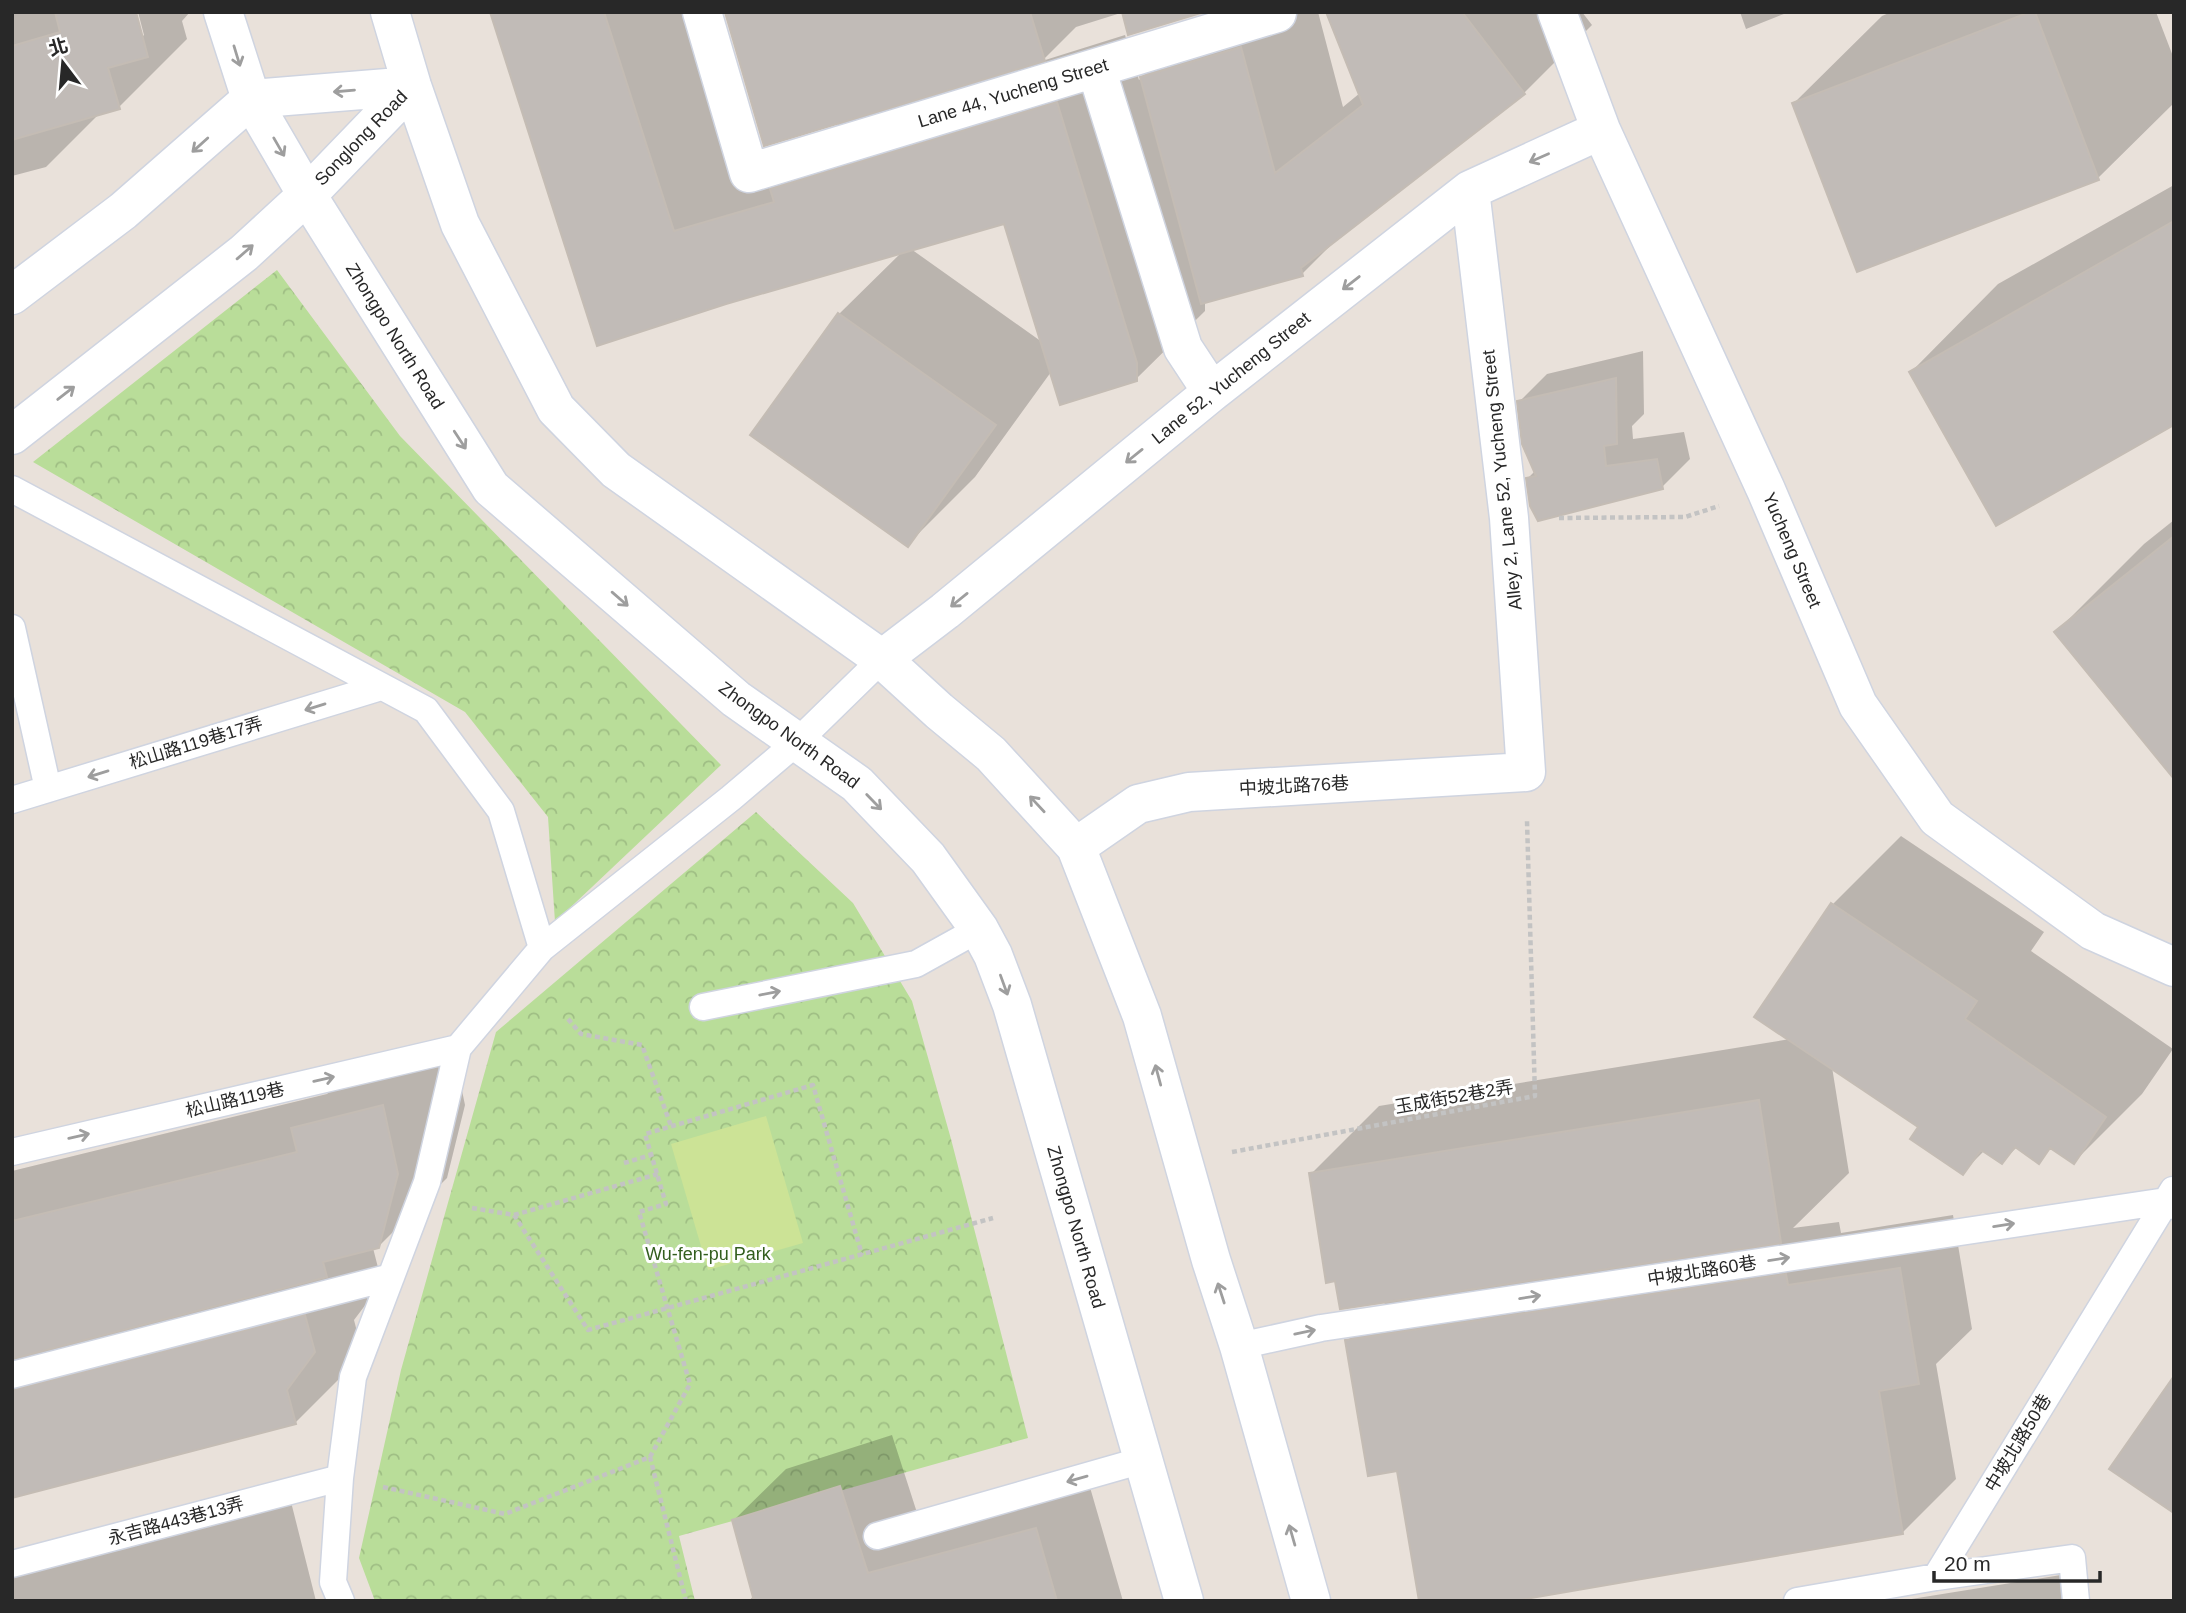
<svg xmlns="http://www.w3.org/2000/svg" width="2186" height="1613" font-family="Arial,'Noto Sans TC',sans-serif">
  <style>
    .park { fill: url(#park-crowns) }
    .pitch { fill: #cce396 }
    .shadow { fill: #0003; fill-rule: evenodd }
    .building { fill: #c1bbb7; stroke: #c4bcb4; stroke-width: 2 }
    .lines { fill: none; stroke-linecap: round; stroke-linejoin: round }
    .service-casing { stroke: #cfd4e0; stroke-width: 29 }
    .minor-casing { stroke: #cfd4e0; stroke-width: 41 }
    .tertiary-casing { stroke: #cfd4e0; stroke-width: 41 }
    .path { stroke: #c3c3c3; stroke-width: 4.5; stroke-dasharray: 5 3.5; stroke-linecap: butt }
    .service { stroke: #fff; stroke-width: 26 }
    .minor { stroke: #fff; stroke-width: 38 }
    .tertiary { stroke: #fff; stroke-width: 38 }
    .oneway { stroke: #9e9e9e }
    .labels { text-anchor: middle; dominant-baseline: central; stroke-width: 6; stroke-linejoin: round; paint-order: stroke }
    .street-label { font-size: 18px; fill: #282828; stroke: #fff }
    .park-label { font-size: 18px; fill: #335e1e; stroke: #fff }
  </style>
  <defs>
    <pattern id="park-crowns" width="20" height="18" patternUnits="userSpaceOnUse" patternTransform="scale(1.75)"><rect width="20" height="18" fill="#b9dd99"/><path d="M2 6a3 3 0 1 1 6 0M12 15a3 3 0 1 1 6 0" fill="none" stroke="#9fbe84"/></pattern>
  </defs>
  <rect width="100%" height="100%" fill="#e9e1da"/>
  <path class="park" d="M277 270 400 436 721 765 555 922 548 817 465 712 33 462Z
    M756 812 853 903 912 1001 951 1139 1028 1438 679 1536 695 1601H375L359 1558 401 1370 496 1032Z"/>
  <path class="pitch" d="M766 1116 803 1243 708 1270 671 1144Z"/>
  <path class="shadow" d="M12 12H134L141 38 144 35 138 12H190L182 21 187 39 119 107 100 113 46 167 12 176Z
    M492 12H693L742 164 821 141 842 120 727 12H1124L1076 27 1042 61 1125 35 1139 80 1207 12H1318L1343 107 1360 93 1328 12H1582L1592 25 1524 93 1342 234 1302 274 1205 301V311L1136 379 1051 372 975 477 907 545 839 314 902 252 726 302ZM1005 222 1042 342 911 249Z
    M1740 12H1789L1746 29Z
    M1891 12H2156L2174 59V103L2098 178 1794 103 1882 16Z
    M2174 185V423L1911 372 1998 284Z
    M1643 351 1644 414 1632 426 1633 439 1684 432 1690 459 1662 487 1528 478 1535 471 1519 402 1547 374Z
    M2174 520V769L2056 632 2144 544Z
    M1901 836 2044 932 2031 951 2173 1049 2142 1094 2074 1162 2052 1147 2039 1161 2017 1147 2002 1162 1985 1150 1962 1173 1920 1127 1832 1067 1849 1173 1793 1228 1839 1222 1841 1233 1953 1215 1972 1329 1936 1364 1956 1479 1902 1533 1399 1469 1347 1341 1388 1300 1311 1174 1379 1106 1790 1039 1756 1017 1833 904Z
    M451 1038 465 1105 447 1178 378 1247 373 1248 382 1283 354 1320 363 1355 295 1423 12 1496V1171L327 1094 361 1060Z
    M892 1435 920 1522 1087 1477 1123 1601H749L754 1595 734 1520 786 1469Z
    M290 1498 316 1601H12V1568Z
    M2061 1575 2065 1601H1899Z"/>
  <path class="building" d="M55 12H136L148 57 108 68 120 109 12 140V46L60 32Z
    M490 12H604L674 231 774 202 770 189 1057 102 1137 363V381L1060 405 1004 224 726 304 597 346Z
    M725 12H1030L1045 61 764 146Z
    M1122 12H1204L1128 35Z
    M1326 12H1462L1525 94 1301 268 1303 276 1201 304 1140 77 1241 47 1275 173 1363 105Z
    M2030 12H2035L2099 180 1857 272 1792 103Z
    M2174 221V425L1996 526 1909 372Z
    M838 313 996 425 908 547 750 435Z
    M1616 378 1617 444 1604 446 1606 466 1657 459 1663 489 1538 521 1530 506 1526 478 1536 476 1522 444 1517 401Z
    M2174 536V779L2054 632Z
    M1831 903 1977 1001 1965 1019 2106 1117 2074 1164 2050 1148 2039 1164 2015 1147 2002 1164 1981 1150 1963 1175 1910 1139 1918 1127 1754 1017Z
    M1759 1100 1781 1243 1340 1309 1335 1281 1326 1283 1309 1173Z
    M383 1105 398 1174 379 1248 323 1262 327 1277 12 1359V1221L297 1152 291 1128Z
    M1900 1268 1919 1384 1879 1391 1903 1534 1514 1601H1419L1397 1471 1368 1476 1345 1340 1786 1274 1788 1285Z
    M305 1315 315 1352 287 1390 296 1424 12 1498V1390Z
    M2174 1376V1513L2109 1469Z
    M840 1486 868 1573 1036 1528 1057 1601H754L732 1520Z"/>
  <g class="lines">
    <defs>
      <path id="service" d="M12 489 426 710 501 811 542 948 458 1048 427 1182 353 1377 340 1478 333 1582 341 1601
        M12 628 48 789
        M12 800 381 687
        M542 948 731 798 797 742 882 659
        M703 1007 916 964 979 929
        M12 1152 458 1048
        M1239 1346 1321 1328 2166 1201 2174 1206
        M12 1375 391 1277
        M877 1536 1143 1460
        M12 1564 340 1478
        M1936 1577 2072 1558 2076 1601
        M1797 1601 1936 1577 2173 1190"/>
      <path id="minor" d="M702 12 749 173 1277 13
        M1557 12 1601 130 1766 490 1858 705 1937 818 2093 931 2174 967
        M1096 68 1183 348 1212 392
        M882 659 945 611 1212 392 1470 190 1601 130
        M1076 847 1138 804 1189 792 1526 772 1509 518 1470 190"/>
      <path id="tertiary" d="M223 12 251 99 307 195 491 488 736 699 857 784 928 858 979 929 993 955 1012 1005 1184 1601
        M390 12 412 86 460 224 556 409 616 470 882 659 939 711 991 754 1076 847 1142 1016 1211 1260 1239 1346 1311 1601
        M12 295 123 211 251 99 412 86
        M12 435 244 253 307 195 412 86"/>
    </defs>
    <use href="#service" class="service-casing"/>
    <use href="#minor" class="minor-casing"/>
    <use href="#tertiary" class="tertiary-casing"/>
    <path class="path" d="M1559 518 1685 517 1719 506
      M568 1019 581 1034 642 1045 671 1126
      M1232 1152 1535 1096 1527 821
      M624 1163 651 1155
      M472 1208 514 1215 588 1330 993 1218
      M514 1215 658 1174
      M650 1457 690 1384 639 1212 666 1204 645 1134 813 1085 862 1255
      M383 1487 505 1514 650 1457 686 1601"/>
    <use href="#service" class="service"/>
    <use href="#minor" class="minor"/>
    <use href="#tertiary" class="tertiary"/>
  </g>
  <defs><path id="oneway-shaft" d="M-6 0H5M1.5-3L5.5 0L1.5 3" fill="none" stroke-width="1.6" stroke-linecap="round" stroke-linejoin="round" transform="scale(1.75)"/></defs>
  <g class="oneway">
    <use href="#oneway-shaft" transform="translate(237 56) rotate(73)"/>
    <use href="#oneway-shaft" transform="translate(344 91) rotate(175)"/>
    <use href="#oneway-shaft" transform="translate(200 145) rotate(138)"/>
    <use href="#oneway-shaft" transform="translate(279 147) rotate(60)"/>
    <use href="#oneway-shaft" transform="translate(1539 158) rotate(156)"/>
    <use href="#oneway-shaft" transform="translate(245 252) rotate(-41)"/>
    <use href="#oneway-shaft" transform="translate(1351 283) rotate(142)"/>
    <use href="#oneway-shaft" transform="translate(66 393) rotate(-38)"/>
    <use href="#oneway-shaft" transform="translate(460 440) rotate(57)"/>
    <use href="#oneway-shaft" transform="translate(1134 456) rotate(141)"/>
    <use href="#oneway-shaft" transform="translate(620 599) rotate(41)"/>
    <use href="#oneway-shaft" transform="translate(959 600) rotate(141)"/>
    <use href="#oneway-shaft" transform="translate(315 707) rotate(163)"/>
    <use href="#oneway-shaft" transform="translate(98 774) rotate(163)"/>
    <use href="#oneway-shaft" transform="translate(874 802) rotate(46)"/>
    <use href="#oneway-shaft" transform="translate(1037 804) rotate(-133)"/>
    <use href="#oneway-shaft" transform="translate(1004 985) rotate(70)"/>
    <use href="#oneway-shaft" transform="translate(770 993) rotate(-11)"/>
    <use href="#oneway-shaft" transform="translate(1158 1075) rotate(-105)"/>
    <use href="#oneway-shaft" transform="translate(324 1079) rotate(-13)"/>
    <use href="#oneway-shaft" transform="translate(79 1136) rotate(-13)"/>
    <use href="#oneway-shaft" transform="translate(2004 1225) rotate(-9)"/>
    <use href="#oneway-shaft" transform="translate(1779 1259) rotate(-9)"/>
    <use href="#oneway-shaft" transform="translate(1221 1293) rotate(-108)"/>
    <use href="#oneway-shaft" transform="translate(1530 1297) rotate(-9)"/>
    <use href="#oneway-shaft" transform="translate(1305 1332) rotate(-12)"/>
    <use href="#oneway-shaft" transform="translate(1077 1479) rotate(164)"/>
    <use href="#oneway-shaft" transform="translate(1292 1535) rotate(-106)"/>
  </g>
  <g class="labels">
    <g class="street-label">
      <text transform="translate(1013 93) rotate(-17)">Lane 44, Yucheng Street</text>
      <text transform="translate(361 138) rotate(-46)">Songlong Road</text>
      <text transform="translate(395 336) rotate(58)">Zhongpo North Road</text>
      <text transform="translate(1231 378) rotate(-39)">Lane 52, Yucheng Street</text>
      <text transform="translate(1502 480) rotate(-96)">Alley 2, Lane 52, Yucheng Street</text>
      <text transform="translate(1792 550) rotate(67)">Yucheng Street</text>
      <text transform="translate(789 735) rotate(36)">Zhongpo North Road</text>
      <text transform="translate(196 743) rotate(-17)">松山路119巷17弄</text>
      <text transform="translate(1294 786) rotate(-3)">中坡北路76巷</text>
      <text transform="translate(1454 1097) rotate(-10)">玉成街52巷2弄</text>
      <text transform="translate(235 1100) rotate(-13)">松山路119巷</text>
      <text transform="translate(1076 1227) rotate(74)">Zhongpo North Road</text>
      <text transform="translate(1702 1271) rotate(-9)">中坡北路60巷</text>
      <text transform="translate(2018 1443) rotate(-59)">中坡北路50巷</text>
      <text transform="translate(176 1521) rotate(-15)">永吉路443巷13弄</text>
    </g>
    <g class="park-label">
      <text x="708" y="1254">Wu-fen-pu Park</text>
    </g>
  </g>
  <rect width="2186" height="1613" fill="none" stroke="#282828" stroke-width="28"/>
  <g transform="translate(63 63) rotate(344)" stroke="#ffffff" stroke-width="5" paint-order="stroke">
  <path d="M0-5L12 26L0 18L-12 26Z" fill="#282828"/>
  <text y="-10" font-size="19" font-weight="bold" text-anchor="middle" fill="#282828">北</text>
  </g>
  <path d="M1934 1571v10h166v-10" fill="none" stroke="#282828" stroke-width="3.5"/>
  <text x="1944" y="1571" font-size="21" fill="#282828" stroke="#ffffff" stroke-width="5" paint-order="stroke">20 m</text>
</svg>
